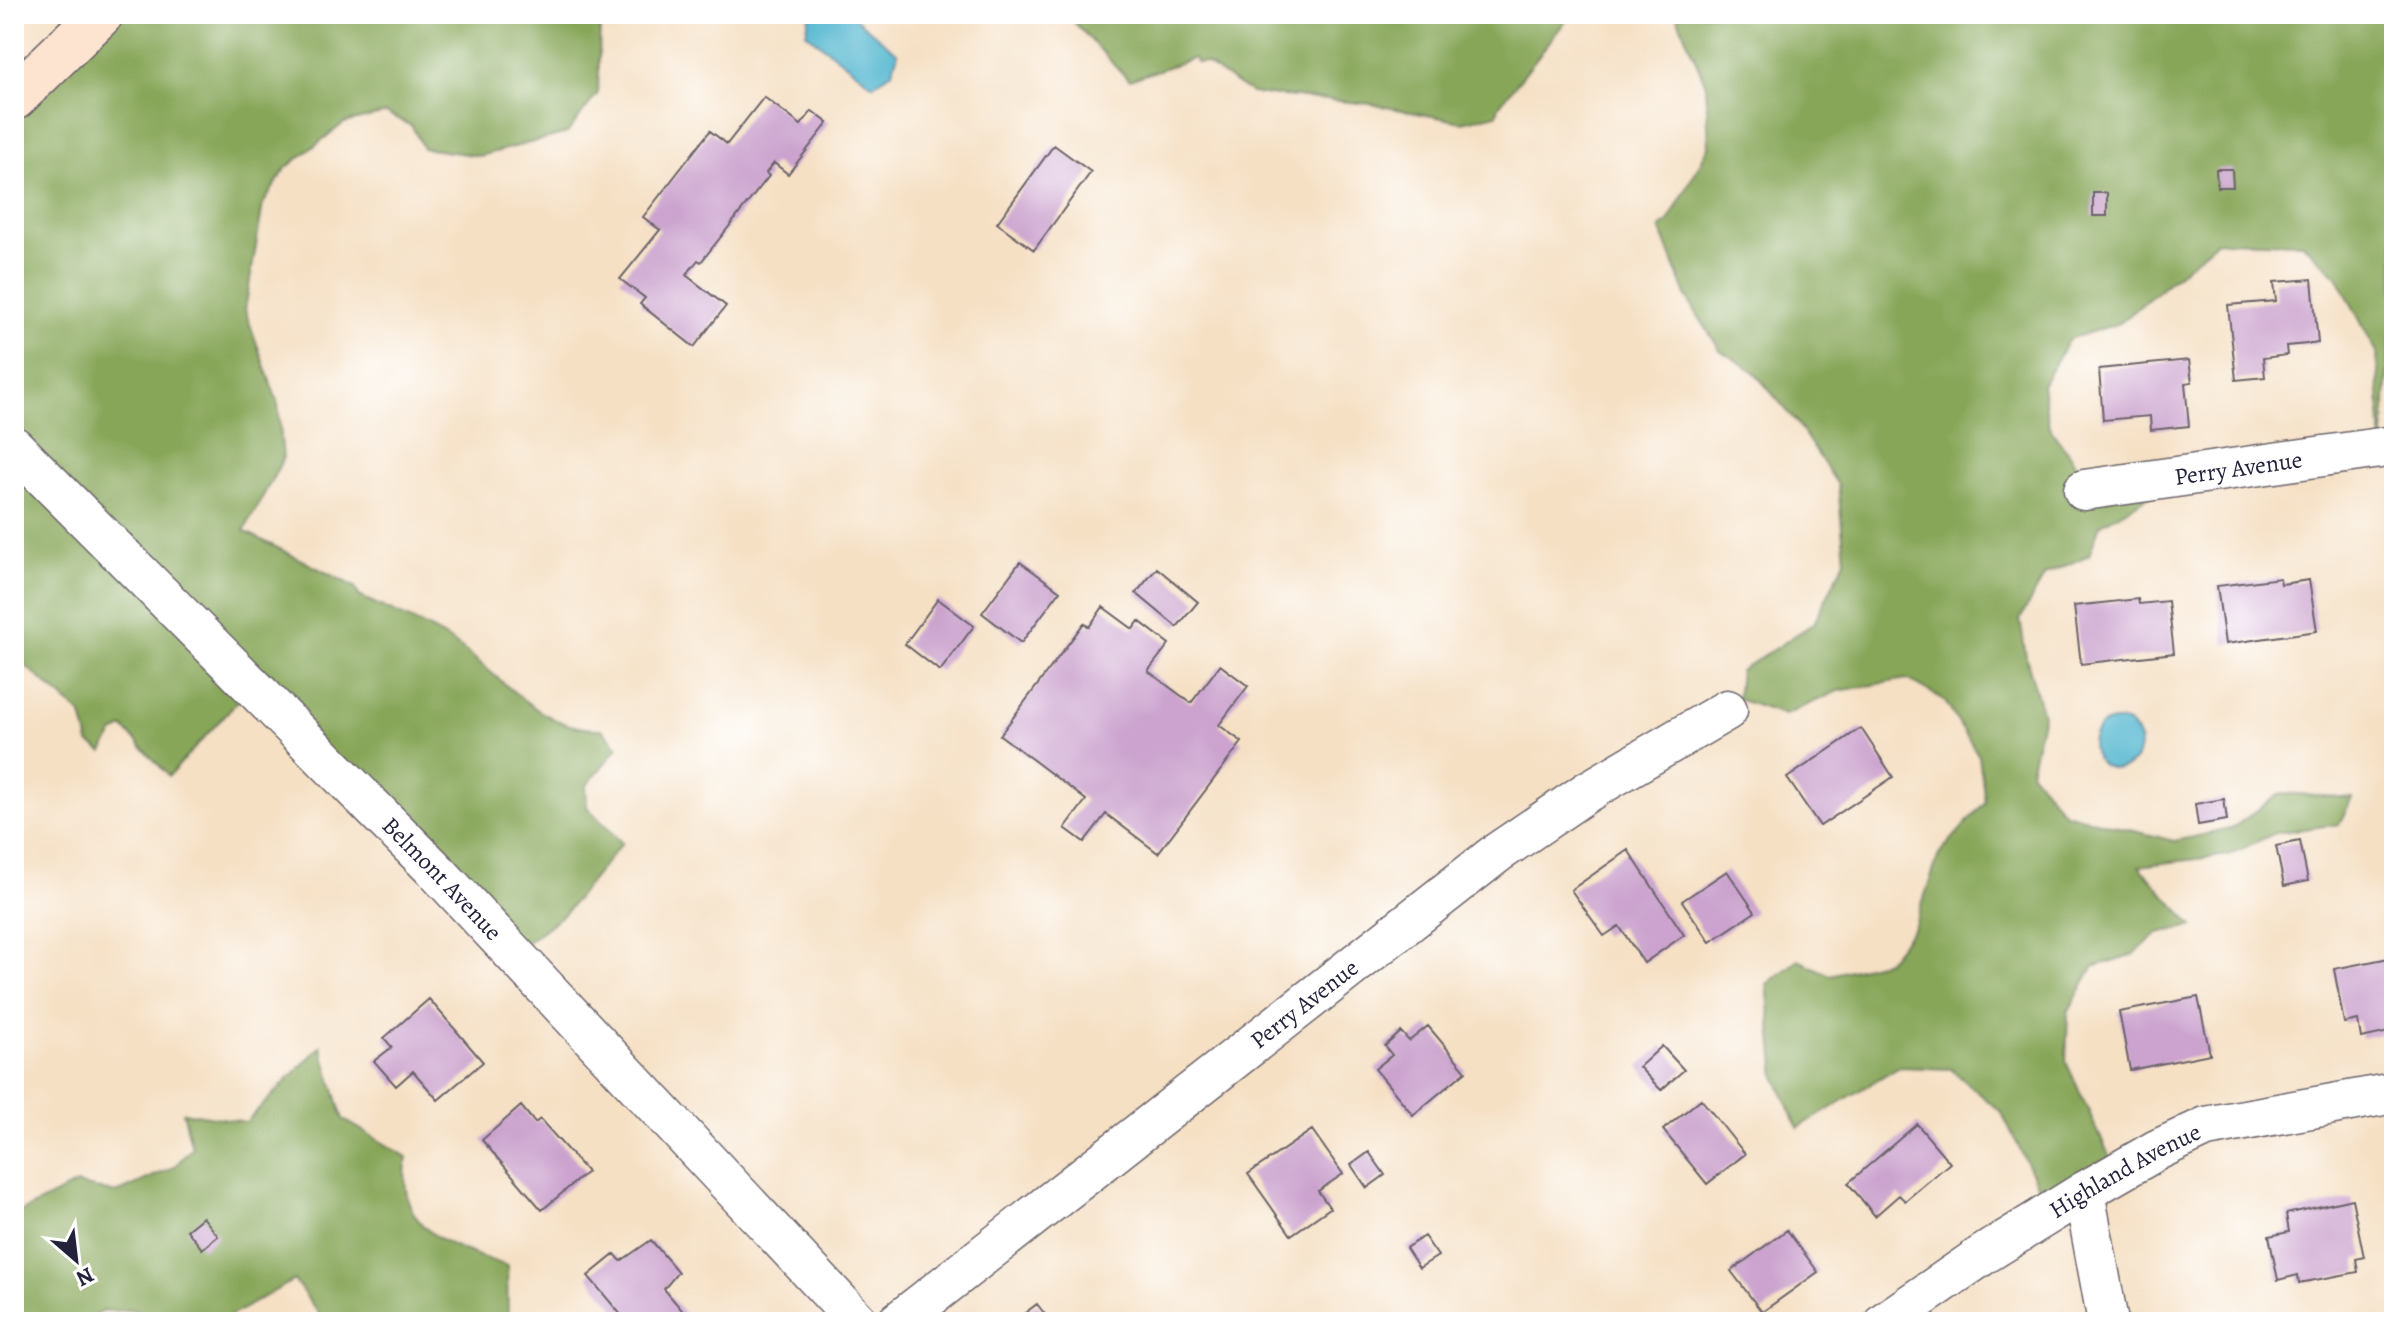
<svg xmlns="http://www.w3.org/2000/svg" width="2408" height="1336" font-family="Alegreya,serif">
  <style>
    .forest { fill: #87a659; stroke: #54644a; stroke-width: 2 }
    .water { fill: #51b6cf; stroke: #3a6c85; stroke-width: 2 }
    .building { fill: #cba3ce }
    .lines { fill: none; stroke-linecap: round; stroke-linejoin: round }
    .street-casing { stroke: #6c646b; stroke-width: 43 }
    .secondary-casing { stroke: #6c646b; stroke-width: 47 }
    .street { stroke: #fff; stroke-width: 40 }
    .secondary { stroke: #fde4d1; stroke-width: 44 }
    .labels { text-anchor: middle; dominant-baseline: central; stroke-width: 7; stroke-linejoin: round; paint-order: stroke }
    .street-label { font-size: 24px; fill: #22223b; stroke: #fff }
  </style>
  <rect width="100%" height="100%" fill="#fff"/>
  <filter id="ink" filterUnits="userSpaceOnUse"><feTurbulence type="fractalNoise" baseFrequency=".0125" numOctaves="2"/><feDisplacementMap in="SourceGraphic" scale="16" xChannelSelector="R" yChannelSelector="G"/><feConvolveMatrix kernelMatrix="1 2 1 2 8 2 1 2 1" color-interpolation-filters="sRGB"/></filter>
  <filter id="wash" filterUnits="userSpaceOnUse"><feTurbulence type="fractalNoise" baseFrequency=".006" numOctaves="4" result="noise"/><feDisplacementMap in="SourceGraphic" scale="32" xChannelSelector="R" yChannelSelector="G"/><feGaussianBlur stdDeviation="1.8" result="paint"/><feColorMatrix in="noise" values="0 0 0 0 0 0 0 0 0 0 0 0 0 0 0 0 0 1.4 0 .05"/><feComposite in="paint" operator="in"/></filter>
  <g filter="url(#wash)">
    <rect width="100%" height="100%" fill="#f5e0c4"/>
    <path class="forest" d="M107 14H597L600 20 598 93 567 133 480 156 423 148 412 126 386 113 344 123 286 168 263 204 245 310 278 404 283 459 244 531 355 587 359 596C388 610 420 622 448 639 499 670 536 732 602 729L618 747 586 786 587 807 622 843 565 913 512 954 246 692 169 776 124 728 113 733 103 752 89 743 82 715 26 666 14 669V106Z
      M1066 14H1571L1499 106 1497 114 1462 122 1371 104 1251 93 1205 63H1197L1194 58 1129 80Z
      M1676 14H2394V294L2382 449 2377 353 2337 276 2302 243 2217 241 2120 323 2069 339 2042 385 2049 426 2084 476 2128 458 2177 476 2175 481 2100 525 2089 555 2045 575 2020 619 2026 657 2043 715 2030 771 2064 813 2174 841 2231 829 2281 793 2352 798 2339 824 2275 833 2229 855 2139 866 2193 926 2158 933 2134 954 2093 967 2068 1012 2066 1062 2119 1177 2051 1213 2002 1113 1951 1069 1898 1067 1798 1128 1776 1077 1767 984 1798 960 1830 975 1887 961 1914 928 1939 854 1985 802 1979 756 1944 700 1907 679 1838 691 1785 715 1737 699 1740 671 1814 623 1845 560 1838 485 1795 420 1753 371 1720 350 1687 298 1660 228 1668 222 1709 147 1706 85Z
      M321 1046 343 1119 407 1157C394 1233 449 1245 507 1266L508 1322H325L294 1280 220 1322H157L138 1310 103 1311 83 1322H14V1215L76 1184 117 1193 174 1167 192 1148 183 1112 246 1122Z"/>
    <path class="water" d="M810 14H850L898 53 892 72 873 85 806 33Z
      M2092 745a24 24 0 1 1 48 0a24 24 0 1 1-48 0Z"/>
    <g id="blocks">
      <path class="building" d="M764 97 801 125 812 111 828 123 788 174 774 163 766 173 769 176 701 262 698 260 686 275 726 306 694 347 640 304 645 298 620 279 660 230 643 217 710 131 727 144Z
        M1054 145 1091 172 1034 250 997 223Z
        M2216 169H2232L2233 187H2217Z
        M2093 193H2107V216H2093Z
        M2312 279 2318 343 2286 346 2287 355 2263 358 2265 377 2236 380 2228 305 2276 301 2274 282Z
        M2189 360 2192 382 2185 383 2189 426 2151 430 2150 416 2103 420 2099 369Z
        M1020 562 1060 591 1021 643 982 613Z
        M1157 568 1198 602 1177 627 1136 593Z
        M2280 578 2281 584 2309 580 2317 631 2225 644 2217 586Z
        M938 599 974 626 940 671 905 644Z
        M2138 599 2139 604 2168 601 2174 653 2081 664 2074 606Z
        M1103 607 1133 629 1139 621 1169 644 1148 671 1191 703 1220 665 1248 686 1219 725 1242 742 1158 853 1106 814 1084 842 1065 828 1086 800 1000 735 1084 623 1089 627Z
        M1861 728 1893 777 1820 826 1787 778Z
        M2224 799 2227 820 2198 825 2195 804Z
        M2300 841 2308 881 2284 886 2276 846Z
        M1628 850 1684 935 1644 963 1619 926 1604 936 1571 890Z
        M1727 871 1755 912 1710 942 1682 901Z
        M2394 957V1031L2361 1038 2358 1020 2344 1023 2334 969Z
        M2198 997 2210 1054 2130 1070 2119 1012Z
        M429 999 483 1062 438 1100 413 1071 396 1086 374 1061 392 1047 384 1038Z
        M1428 1026 1466 1071 1413 1115 1375 1069 1392 1055 1385 1046 1401 1032 1409 1041Z
        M1662 1046 1684 1070 1661 1090 1639 1067Z
        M1701 1099 1745 1154 1707 1184 1663 1130Z
        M521 1106 535 1123 540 1119 587 1172 542 1210 482 1140Z
        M1917 1124 1950 1163 1905 1201 1899 1195 1875 1216 1848 1183Z
        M1312 1130 1343 1174 1318 1191 1330 1208 1291 1235 1248 1174Z
        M1369 1152 1385 1175 1367 1188 1351 1165Z
        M2352 1199 2364 1257 2356 1259 2358 1272 2299 1283 2298 1275 2278 1280 2269 1236 2289 1232 2286 1214Z
        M203 1217 218 1236 202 1249 187 1230Z
        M1787 1230 1818 1272 1762 1312 1731 1271Z
        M1424 1236 1438 1256 1419 1268 1406 1248Z
        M651 1240 678 1272 664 1289 692 1322H627L588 1276 615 1254 621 1261Z
        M1037 1304 1051 1322H1013Z"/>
    </g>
  </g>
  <g filter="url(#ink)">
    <use href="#blocks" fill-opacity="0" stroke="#6c646b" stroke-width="2"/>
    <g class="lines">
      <defs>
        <g id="street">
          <path id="s1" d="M14 447 439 874 858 1322"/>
          <path id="s2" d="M2084 490 2394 446"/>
          <path d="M2084 1192 2108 1322"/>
          <path id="s3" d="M898 1322 1497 853 1587 792 1727 710"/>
          <path id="s4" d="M1885 1322 1984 1254 2084 1192 2157 1150 2206 1127 2394 1093"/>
        </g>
        <path id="secondary" d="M14 98 101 14"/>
      </defs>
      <use href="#street" class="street-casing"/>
      <use href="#secondary" class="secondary-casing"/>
      <use href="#street" class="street"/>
      <use href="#secondary" class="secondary"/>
    </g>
  </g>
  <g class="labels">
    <g class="street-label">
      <text stroke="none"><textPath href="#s2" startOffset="156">Perry Avenue</textPath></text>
      <text stroke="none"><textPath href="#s1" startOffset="608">Belmont Avenue</textPath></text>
      <text stroke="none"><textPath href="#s3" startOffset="516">Perry Avenue</textPath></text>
      <text stroke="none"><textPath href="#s4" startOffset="284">Highland Avenue</textPath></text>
    </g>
  </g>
  <rect width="2408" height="1336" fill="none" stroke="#fff" stroke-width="48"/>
  <g transform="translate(76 1260) rotate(152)" stroke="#ffffff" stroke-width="6" paint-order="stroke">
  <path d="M0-6L14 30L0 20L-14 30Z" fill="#22223b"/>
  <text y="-12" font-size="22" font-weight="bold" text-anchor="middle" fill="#22223b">N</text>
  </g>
</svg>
